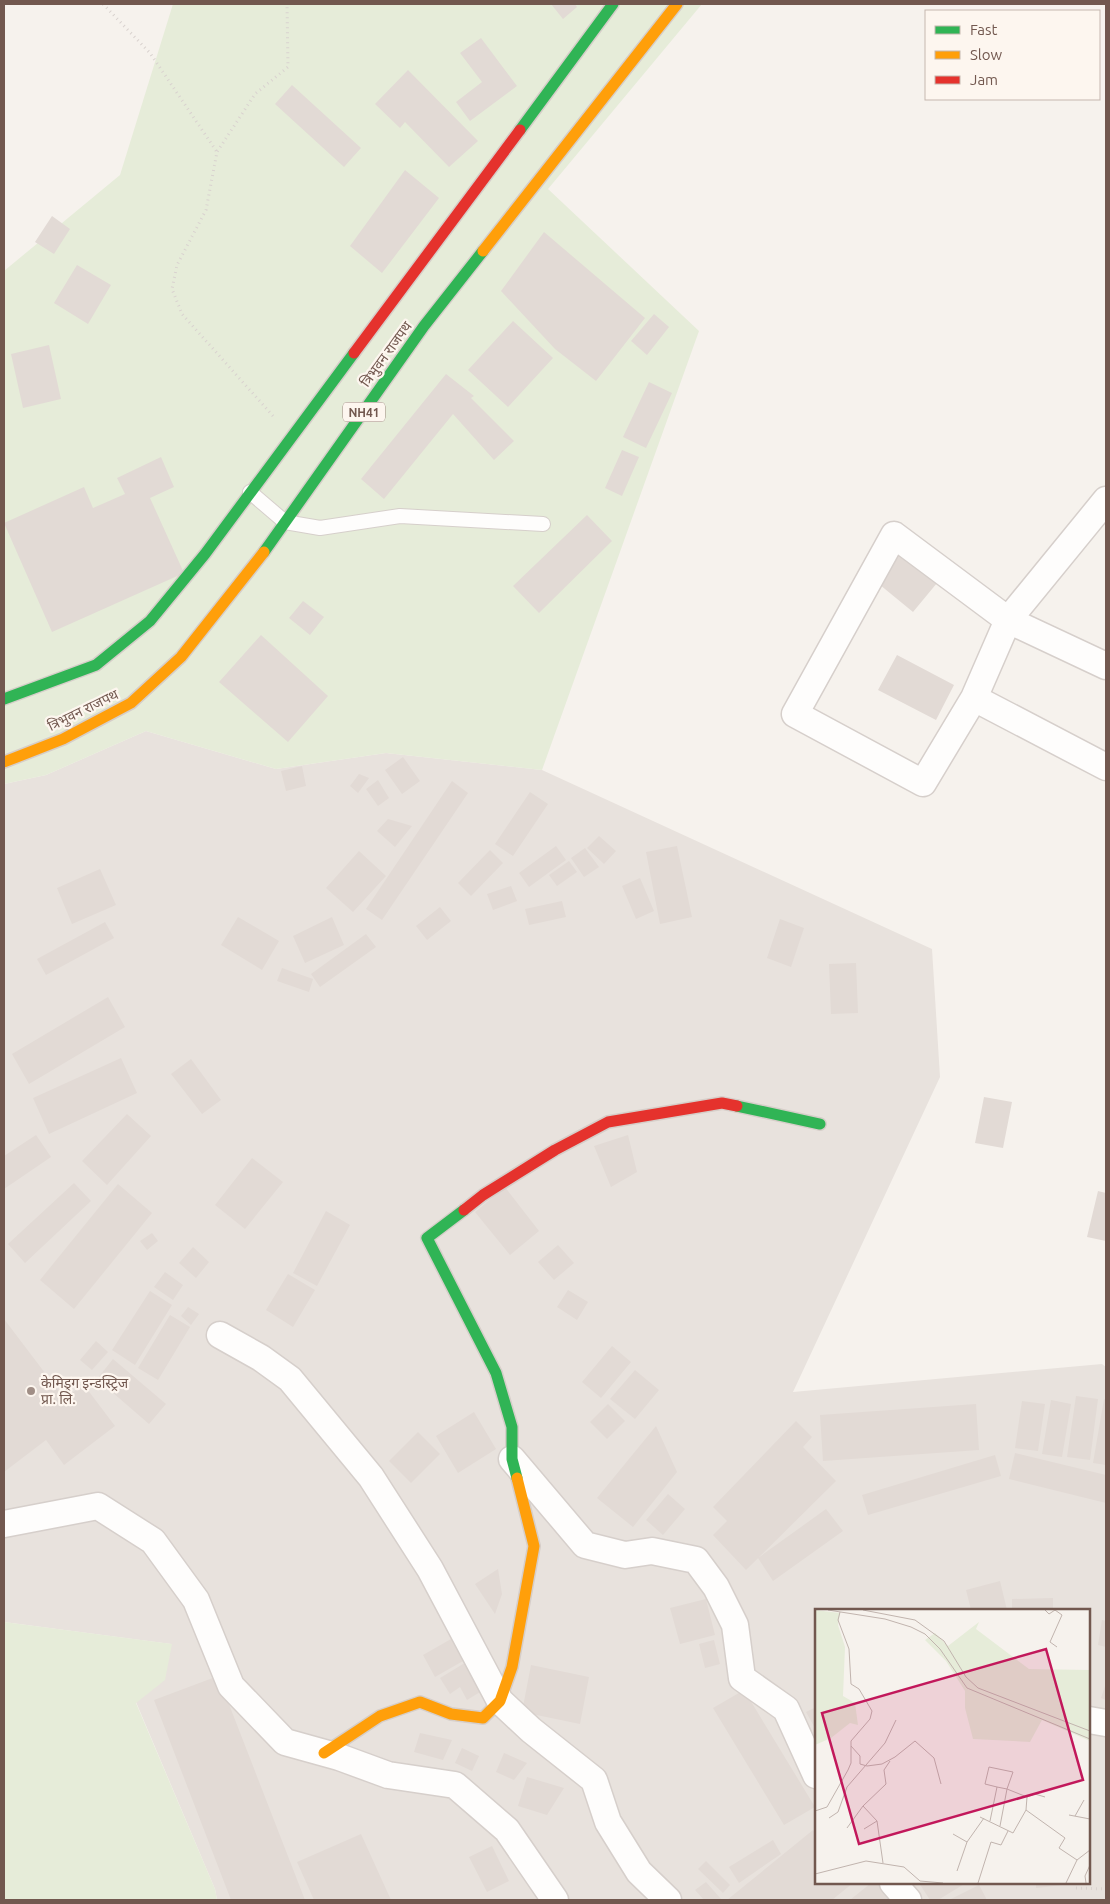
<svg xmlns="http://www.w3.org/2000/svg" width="1110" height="1904" font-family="Ubuntu,'Noto Sans Devanagari',sans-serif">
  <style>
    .industrial { fill: #e8e2dd; fill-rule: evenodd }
    .green { fill: #e6ecd9 }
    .building { fill: #e2dad5 }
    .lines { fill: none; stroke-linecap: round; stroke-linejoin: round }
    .lane-casing { stroke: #d6cfcb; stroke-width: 16 }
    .street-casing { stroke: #d6cfcb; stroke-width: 29 }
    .fast-casing { stroke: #d6cec9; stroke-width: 14 }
    .slow-casing { stroke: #d6cec9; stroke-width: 14 }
    .jam-casing { stroke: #d6cec9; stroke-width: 14 }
    .path { stroke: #d9d2cf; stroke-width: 3; stroke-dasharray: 1 4; stroke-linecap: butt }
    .lane { stroke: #fefdfc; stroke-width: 14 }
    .street { stroke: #fefdfc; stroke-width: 26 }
    .fast { stroke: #30b455; stroke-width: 11 }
    .slow { stroke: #ff9f0a; stroke-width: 11 }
    .jam { stroke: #e5322d; stroke-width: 11 }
    .poi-dot { fill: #a08e86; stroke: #fdf6ef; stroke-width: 2 }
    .labels { text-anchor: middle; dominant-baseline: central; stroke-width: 4.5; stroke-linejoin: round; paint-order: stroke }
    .shield { fill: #fdf6ef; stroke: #9c877f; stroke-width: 1 }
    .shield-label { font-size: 12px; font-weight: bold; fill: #72584f }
    .street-label { font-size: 14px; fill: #72584f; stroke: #fdf6ef }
    .poi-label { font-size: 14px; fill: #72584f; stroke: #fdf6ef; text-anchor: start }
    .inset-road { fill: none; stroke: #c1b4ae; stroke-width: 1 }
    .view { fill: #c2185b; fill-opacity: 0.15; stroke: #c2185b; stroke-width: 2.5 }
    .inset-edge { fill: none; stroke: #72584f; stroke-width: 2.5 }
  </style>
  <rect width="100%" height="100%" fill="#f6f2ed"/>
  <path class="industrial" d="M146 731 276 769 386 753 542 770 932 949 940 1077 793 1392 1102 1364 1106 1367V1900H217L215 1889 136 1702 171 1644 4 1622V784L46 775ZM816 1610H1089V1883H816Z"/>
  <path class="green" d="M173 4H702L548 189 699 331 542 770 386 753 276 769 146 731 46 775 4 784V271L120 175Z
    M4 1622 172 1644 165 1680 136 1703 215 1889 217 1900H4Z"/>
  <path class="building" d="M551 4H575L577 7 563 19Z
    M481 38 517 86 470 121 456 102 482 82 460 53Z
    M408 70 478 141 449 167 405 122 400 128 375 104Z
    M292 85 361 148 344 167 275 104Z
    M405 170 439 198 382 273 350 246Z
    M52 216 70 229 54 254 35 242Z
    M544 232 645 318 596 381 555 349 501 291Z
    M77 265 111 285 88 324 54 303Z
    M654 314 669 327 647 355 631 341Z
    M513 321 553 358 508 407 468 370Z
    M49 345 61 399 23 408 11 354Z
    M446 374 474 396 471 398 514 441 494 460 453 414 384 499 361 479Z
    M649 382 672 393 646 448 623 437Z
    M622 450 639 457 622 496 605 488Z
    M161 457 174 487 150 498 184 573 52 632 4 523 84 487 93 508 125 494 117 478Z
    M587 515 612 541 539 613 513 586Z
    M898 551 937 583 913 612 874 580Z
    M303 601 324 617 310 635 289 618Z
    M261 635 328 696 288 742 219 682Z
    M897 655 954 685 936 720 878 690Z
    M403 757 420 781 402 794 385 770Z
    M302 766 306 786 286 791 281 771Z
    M359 774 369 778 358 793 350 786Z
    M378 780 389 798 378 806 366 789Z
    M452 781 468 793 382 920 366 909Z
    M530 792 548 804 513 856 495 844Z
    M388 819 412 826 395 847 377 831Z
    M599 836 616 851 604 864 587 848Z
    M556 846 566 860 529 887 519 873Z
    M677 846 692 917 660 924 646 852Z
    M585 848 599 867 584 877 571 858Z
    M490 850 503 863 471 896 458 883Z
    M359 851 386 876 353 912 326 888Z
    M569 861 577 872 557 886 549 875Z
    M100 869 116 905 72 924 57 888Z
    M640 878 654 911 636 919 622 886Z
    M511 886 517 901 493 910 487 894Z
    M562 901 566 917 529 925 525 909Z
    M440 907 451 921 427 940 416 926Z
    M238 917 279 941 262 970 221 945Z
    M332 917 344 945 305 963 293 936Z
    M780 919 804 928 791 967 767 958Z
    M105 922 114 938 46 975 37 959Z
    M366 934 376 947 320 987 311 974Z
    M856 963 858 1013 831 1014 829 964Z
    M282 968 313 979 309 992 277 981Z
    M108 997 125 1027 29 1084 12 1054Z
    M121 1058 137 1093 49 1134 33 1098Z
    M191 1059 221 1100 202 1114 171 1074Z
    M984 1097 1012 1102 1003 1148 975 1143Z
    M127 1114 151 1136 107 1185 82 1161Z
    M36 1135 51 1157 4 1189V1156Z
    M628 1135 637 1172 611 1187 594 1146Z
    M252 1158 283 1182 245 1229 215 1205Z
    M74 1183 91 1201 25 1263 8 1244Z
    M118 1184 152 1213 74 1309 40 1280Z
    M505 1187 539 1231 510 1255 475 1212Z
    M1098 1191 1106 1193V1241L1087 1237Z
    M326 1211 350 1225 317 1286 293 1273Z
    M152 1233 158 1241 147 1250 140 1241Z
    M558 1245 574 1263 554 1280 538 1262Z
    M193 1247 209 1262 196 1278 179 1263Z
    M165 1272 183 1285 173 1300 154 1287Z
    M288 1274 315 1290 293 1327 266 1310Z
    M568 1290 588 1302 577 1320 557 1307Z
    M150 1291 172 1305 135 1365 112 1350Z
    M188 1307 199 1314 191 1325 181 1316Z
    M170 1315 190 1327 158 1380 138 1368Z
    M4 1319 64 1398 84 1385 115 1426 64 1465 46 1440 4 1472Z
    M96 1341 108 1352 92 1370 80 1360Z
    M612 1346 631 1362 601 1398 582 1382Z
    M113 1359 166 1404 149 1424 97 1379Z
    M635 1370 659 1390 635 1419 610 1399Z
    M1076 1396 1098 1399 1090 1460 1067 1457Z
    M1104 1399 1106 1400V1465L1093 1463Z
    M1051 1400 1071 1404 1062 1457 1042 1454Z
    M1022 1401 1045 1404 1038 1451 1015 1448Z
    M608 1404 625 1421 607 1439 590 1422Z
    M976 1404 979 1450 823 1461 820 1415Z
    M474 1412 496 1449 458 1473 436 1436Z
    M796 1421 812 1437 803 1447 836 1481 746 1570 713 1535 727 1521 713 1507Z
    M656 1426 677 1472 633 1527 597 1498Z
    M418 1432 440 1454 411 1483 389 1461Z
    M1015 1453 1106 1475V1503L1009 1479Z
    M995 1455 1001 1476 868 1515 862 1495Z
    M668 1494 685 1509 663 1535 646 1520Z
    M826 1509 843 1531 773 1581 758 1558Z
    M498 1569 502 1594 495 1614 475 1584Z
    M1000 1581 1007 1610H971L966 1590Z
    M1053 1598V1610H1012V1599Z
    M706 1599 715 1635 680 1644 670 1608Z
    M1102 1620 1106 1621V1647L1098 1645Z
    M451 1639 463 1661 435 1677 423 1655Z
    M714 1640 720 1664 705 1668 699 1644Z
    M468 1661 485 1689 467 1700 460 1687 450 1694 440 1678Z
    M531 1665 589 1677 580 1724 522 1712Z
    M218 1676 305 1900H231L154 1700Z
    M1106 1683V1700L1101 1698Z
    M744 1690 815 1807 784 1825 713 1708Z
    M816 1707V1730L806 1712Z
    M420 1733 452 1740 443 1760 414 1752Z
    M462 1748 479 1756 472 1771 455 1763Z
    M504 1753 527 1763 514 1780 496 1772Z
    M527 1777 564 1788 547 1815 518 1806Z
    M813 1830 816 1834V1883H853L832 1900H727Z
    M361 1834 391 1900H314L297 1862Z
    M773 1840 781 1854 739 1883 729 1867Z
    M492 1846 509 1881 487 1892 469 1857Z
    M706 1861 730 1885 723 1893 698 1869Z
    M706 1882 721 1899 719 1900H704L695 1890Z
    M871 1883H883L898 1900H850Z
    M919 1883H966L938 1900H930Z
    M1036 1883H1071V1884L1036 1888Z
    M979 1885 987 1900H949Z"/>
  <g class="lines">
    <defs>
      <path id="lane" d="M250 492 285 522 320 528 400 516 543 524"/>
      <path id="street" d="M1106 500 1008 620 1106 666
        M894 535 1008 620 974 698 923 783 795 714Z
        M974 698 1106 767
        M220 1335 261 1358 290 1379 371 1477 430 1569 500 1701 531 1730 594 1780 608 1822 639 1872 668 1900
        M512 1459 585 1545 625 1555 652 1551 696 1560 716 1587 735 1625 742 1678 786 1709 816 1775
        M4 1524 98 1506 153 1541 196 1600 231 1686 285 1742 339 1757 388 1775 455 1785 507 1830 555 1900
        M1089 1720 1106 1723
        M893 1883 908 1900"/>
      <path id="fast" d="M520 130 613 4
        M264 552 424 326 483 251
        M4 699 96 665 150 621 205 554 354 353
        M737 1106 820 1124
        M464 1210 427 1238 496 1373 512 1427V1459L517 1478"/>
      <path id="slow" d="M483 251 677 4
        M4 762 63 739 131 703 181 657 264 552
        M324 1753 380 1716 420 1702 451 1714 483 1718 500 1701 512 1667 534 1546 517 1478"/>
      <path id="jam" d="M354 353 520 130
        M464 1210 483 1195 555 1150 608 1122 722 1103 737 1106"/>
    </defs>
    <use href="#lane" class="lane-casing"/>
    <use href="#street" class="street-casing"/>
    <use href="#fast" class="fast-casing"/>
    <use href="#slow" class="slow-casing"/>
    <use href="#jam" class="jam-casing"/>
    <path class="path" d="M103 4 150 53 217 152
      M273 416 182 314 172 289 177 265 206 210 217 152 255 94 288 67 287 4
      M1076 1888 1106 1889"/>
    <use href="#lane" class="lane"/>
    <use href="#street" class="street"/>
    <use href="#fast" class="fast"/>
    <use href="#slow" class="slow"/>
    <use href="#jam" class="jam"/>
  </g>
  <circle class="poi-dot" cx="31" cy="1391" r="5"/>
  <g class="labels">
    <rect class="shield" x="343" y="402.5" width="42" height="19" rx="4"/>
    <g class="shield-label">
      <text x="364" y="412">NH41</text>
    </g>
    <g class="street-label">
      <text transform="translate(386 354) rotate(-54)">त्रिभुवन राजपथ</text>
      <text transform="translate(83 710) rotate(-26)">त्रिभुवन राजपथ</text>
    </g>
    <g class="poi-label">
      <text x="41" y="1383">केमिड्रग इन्डस्ट्रिज<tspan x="41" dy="16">प्रा. लि.</tspan></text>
    </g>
  </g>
  <g transform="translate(815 1609)">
    <rect width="275" height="275" fill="#f6f2ed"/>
    <path d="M0 1 25 4 23 16 30 38 28 87 40 94 43 116 35 114 16 129 0 136ZM164 13 161 20 214 60 275 61V132L227 111 215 133 158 130 150 99V82L131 52 110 31 120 24 133 37Z" fill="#e6ecd9"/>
    <path class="inset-road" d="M13 1 70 10 96 18 110 25 125 40 152 79 275 130M48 1 100 11 129 32 151 68 163 79 275 122M230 1 234 5 240 1 247 6 235 33 242 38M36 137 45 147V155L52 157 67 155 80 148 100 132 119 149 126 175M212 188 220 185 230 188M0 202 12 198 33 161 36 154V132L55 110 57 102 44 80 36 75 34 40 23 11 25 3M254 206 275 210M260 207 269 191M165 208 198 224 211 201 250 229 244 239 262 251M14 209 23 203 32 178 70 134 81 111M175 212 182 178 170 175 174 158 198 163 192 180 182 178M185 217 192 180 212 188 211 201M32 219 48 197M49 220 62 212M138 225 152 233M68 254 62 212 48 197 71 175 69 161 75 152M142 262 152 233 169 209M0 265 51 252 89 258 105 272 128 274M163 274 176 233 186 236 193 222M251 274 262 251 275 241M271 274 270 267 275 256"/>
    <path class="view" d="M231 40 268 171 44 235 7 104Z"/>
    <rect width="275" height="275" class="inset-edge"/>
  </g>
  <rect width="1110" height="1904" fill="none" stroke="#72584f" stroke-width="10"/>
  <rect x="925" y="10" width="175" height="90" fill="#fdf6ef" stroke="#c5b7af"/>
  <rect x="935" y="26" width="25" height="8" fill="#30b455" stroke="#c5b7af"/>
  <text x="970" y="35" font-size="15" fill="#72584f">Fast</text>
  <rect x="935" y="51" width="25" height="8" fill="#ff9f0a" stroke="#c5b7af"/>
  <text x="970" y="60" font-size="15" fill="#72584f">Slow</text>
  <rect x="935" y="76" width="25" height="8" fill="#e5322d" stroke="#c5b7af"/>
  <text x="970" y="85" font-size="15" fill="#72584f">Jam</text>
</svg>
